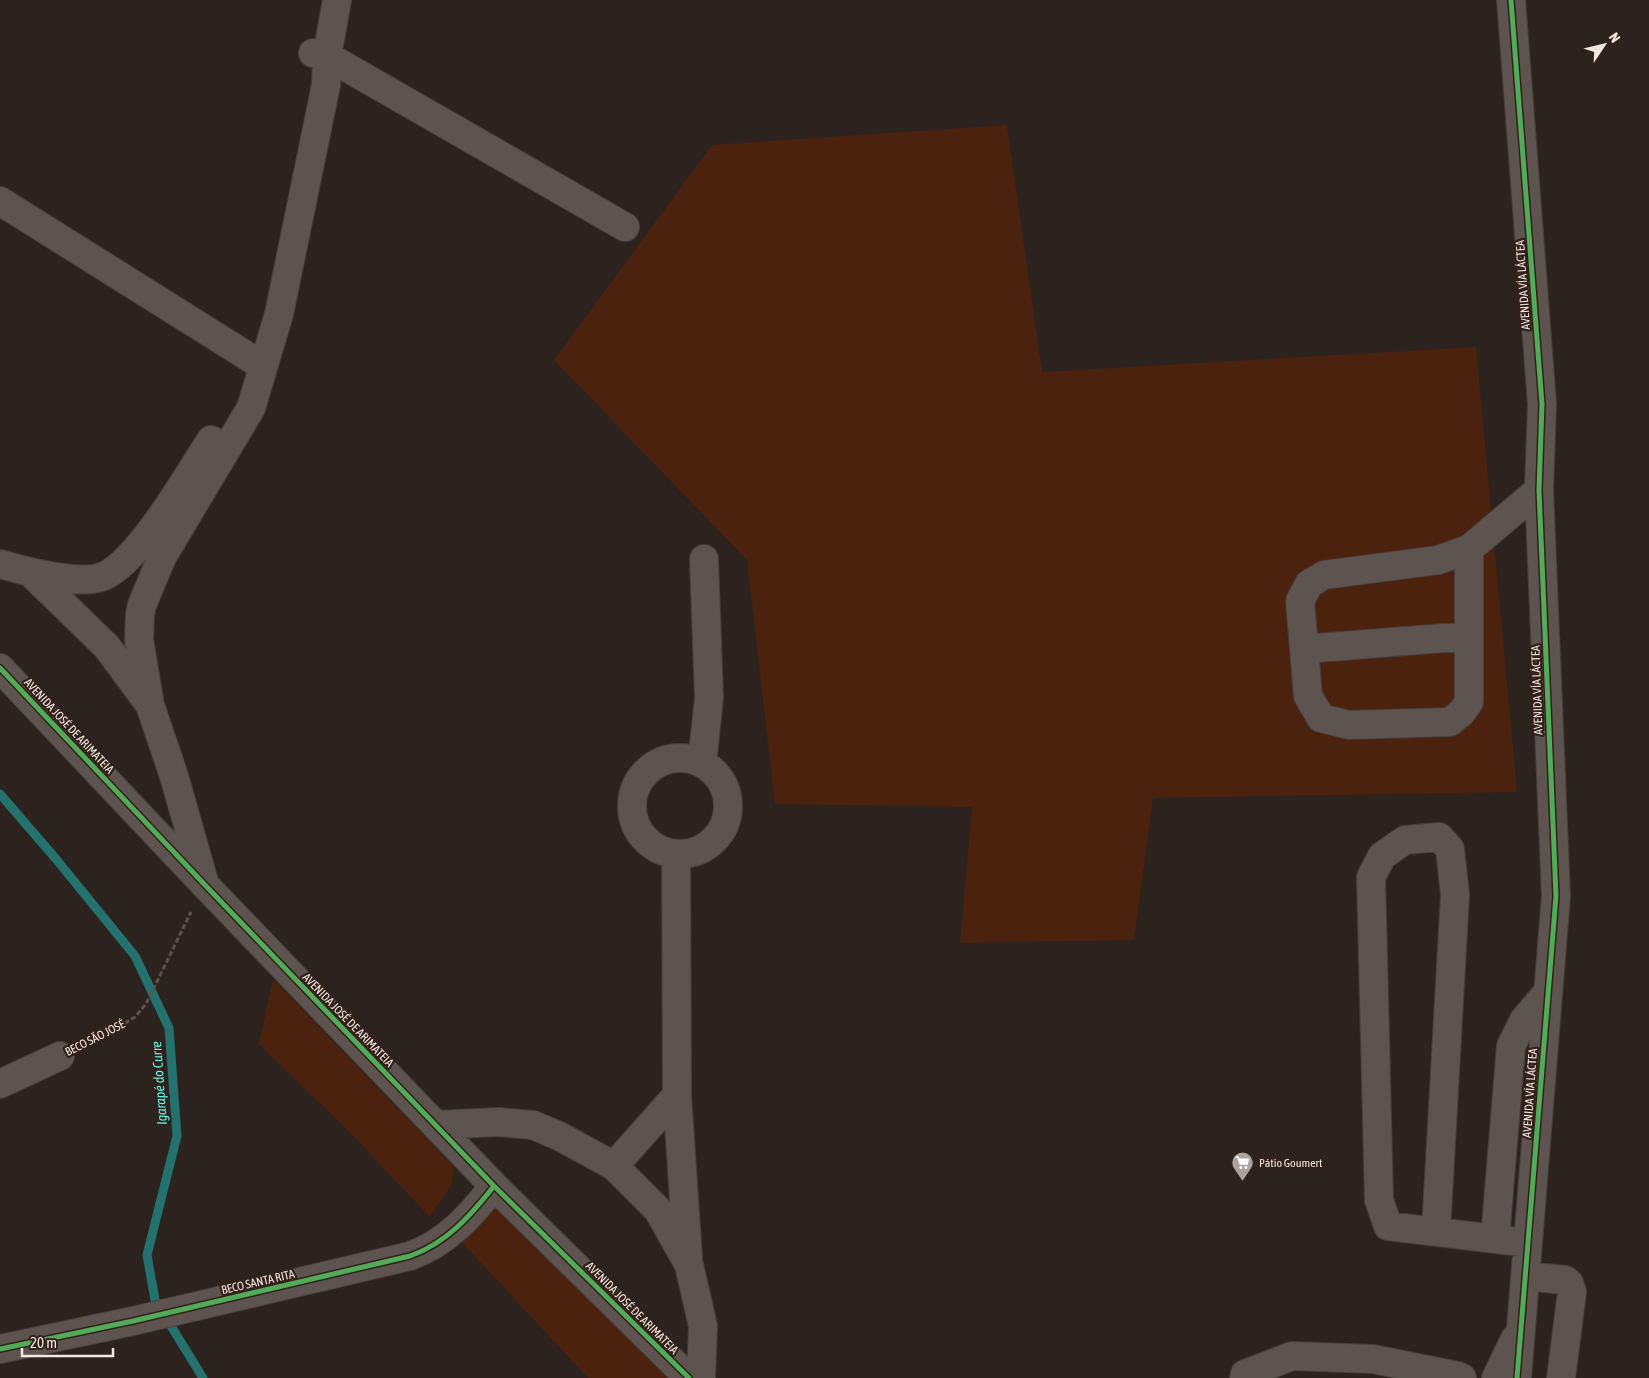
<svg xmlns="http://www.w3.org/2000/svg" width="1649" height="1378" font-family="'Asap Condensed',sans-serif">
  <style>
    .green { fill: #4b220d }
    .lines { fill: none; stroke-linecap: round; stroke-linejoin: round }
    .stream { stroke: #23726d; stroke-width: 9 }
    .minor-casing { stroke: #473f3b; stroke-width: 30 }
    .path { stroke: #5c534f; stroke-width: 3; stroke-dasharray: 5 2.5; stroke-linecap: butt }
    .minor { stroke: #5e544f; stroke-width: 28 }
    .cycleway-casing { stroke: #322119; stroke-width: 8 }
    .cycleway { stroke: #51ab58; stroke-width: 5 }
    .labels { text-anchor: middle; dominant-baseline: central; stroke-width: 4.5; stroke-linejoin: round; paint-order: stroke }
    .street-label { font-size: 12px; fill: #f2e6e1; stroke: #322119 }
    .poi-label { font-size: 12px; fill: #f2e6e1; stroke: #322119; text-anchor: start }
    .water-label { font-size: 14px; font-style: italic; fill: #5cfaef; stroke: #322119 }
  </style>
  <rect width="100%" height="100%" fill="#2c231f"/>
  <path class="green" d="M1007 125 1042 372 1476 347 1517 792 1153 798 1134 940 960 943 972 807 775 804 747 560 554 360 712 145Z
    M273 979 454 1167 452 1184 430 1217 353 1136 259 1044Z
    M497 1200 676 1378H588L458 1238Z"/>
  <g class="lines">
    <path class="stream" d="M0 794 56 859 135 956 169 1028 177 1136 147 1255 155 1300 203 1378"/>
    <defs>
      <path id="minor" d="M1511 0 1542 404 1539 490 1556 896 1517 1378
        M313 53 327 56 625 227
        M0 201 263 366
        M1469 549V702L1461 713 1450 722 1349 725 1321 718 1308 696 1300 601 1309 584 1324 575 1438 560 1469 549 1539 490
        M0 564C24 571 74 584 98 578 135 570 189 473 211 440
        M31 573 107 647 147 701
        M1304 649 1469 636
        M0 668 205 885 494 1186 689 1378
        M632 806a48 48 0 1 1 96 0a48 48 0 1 1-96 0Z
        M702 763 709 698 704 559
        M204 882 174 776 150 705 139 640 140 614 142 605 162 557 251 408 279 314 326 85 327 56 337 0
        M0 1084 60 1056
        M677 1095 688 1258
        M436 1125 498 1122 533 1125 559 1136 614 1166 658 1210 689 1265 703 1326 701 1378
        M614 1166 677 1095 676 855
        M1436 1231 1455 895 1450 849 1439 837 1405 840 1382 856 1371 877 1379 1200 1388 1226 1528 1243
        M1495 1239 1511 1046 1524 1020 1547 993
        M1526 1276 1565 1280 1569 1283 1572 1292 1561 1378
        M0 1349 133 1321 410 1256C447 1243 471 1215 494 1186
        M1244 1378 1245 1374 1292 1356 1373 1359 1458 1376 1462 1378
        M1496 1378 1515 1339"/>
    </defs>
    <use href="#minor" class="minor-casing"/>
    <path class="path" d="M85 1044 114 1030 135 1017 146 1004 191 912"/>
    <use href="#minor" class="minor"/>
    <defs>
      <path id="cycleway" d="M1511 0 1542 404 1539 490 1556 896 1517 1378
        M0 668 205 885 494 1186 689 1378
        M0 1349 133 1321 410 1256C447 1243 471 1215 494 1186"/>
    </defs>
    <use href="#cycleway" class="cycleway-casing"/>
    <use href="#cycleway" class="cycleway"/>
  </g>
  <defs>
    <symbol id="supermarket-pin" viewBox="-11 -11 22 30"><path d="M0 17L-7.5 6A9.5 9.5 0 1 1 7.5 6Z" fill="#ada29d" stroke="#322119"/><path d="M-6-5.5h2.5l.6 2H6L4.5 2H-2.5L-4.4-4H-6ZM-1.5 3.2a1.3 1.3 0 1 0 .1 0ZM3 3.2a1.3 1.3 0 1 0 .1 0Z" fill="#fff"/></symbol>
  </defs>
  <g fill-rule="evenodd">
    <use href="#supermarket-pin" x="1230" y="1150" width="25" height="34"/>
  </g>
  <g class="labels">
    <g class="street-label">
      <text transform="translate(1523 285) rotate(-94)">AVENIDA VÍA LÁCTEA</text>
      <text transform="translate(1537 690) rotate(-92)">AVENIDA VÍA LÁCTEA</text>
      <text transform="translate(69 726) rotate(47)">AVENIDA JOSÉ DE ARIMATEIA</text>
      <text transform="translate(348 1020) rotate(46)">AVENIDA JOSÉ DE ARIMATEIA</text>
      <text transform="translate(95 1038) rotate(-27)">BECO SÃO JOSÉ</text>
      <text transform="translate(1530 1093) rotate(-86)">AVENIDA VÍA LÁCTEA</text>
      <text transform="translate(258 1282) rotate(-13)">BECO SANTA RITA</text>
      <text transform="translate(632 1308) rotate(45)">AVENIDA JOSÉ DE ARIMATEIA</text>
    </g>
    <g class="poi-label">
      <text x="1259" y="1163">Pátio Goumert</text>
    </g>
    <g class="water-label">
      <text transform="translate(159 1083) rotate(-94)">Igarapé do Curre</text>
    </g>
  </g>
  <g transform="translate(1604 45) rotate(55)" stroke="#322119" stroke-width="4" paint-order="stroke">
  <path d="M0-4L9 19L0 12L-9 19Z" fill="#f2e6e1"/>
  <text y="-8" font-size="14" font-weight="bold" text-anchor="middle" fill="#f2e6e1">N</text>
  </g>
  <path d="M22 1348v8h91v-8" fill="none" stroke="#f2e6e1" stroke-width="2.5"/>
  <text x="30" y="1348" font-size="15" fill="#f2e6e1" stroke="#322119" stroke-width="4" paint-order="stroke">20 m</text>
</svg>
